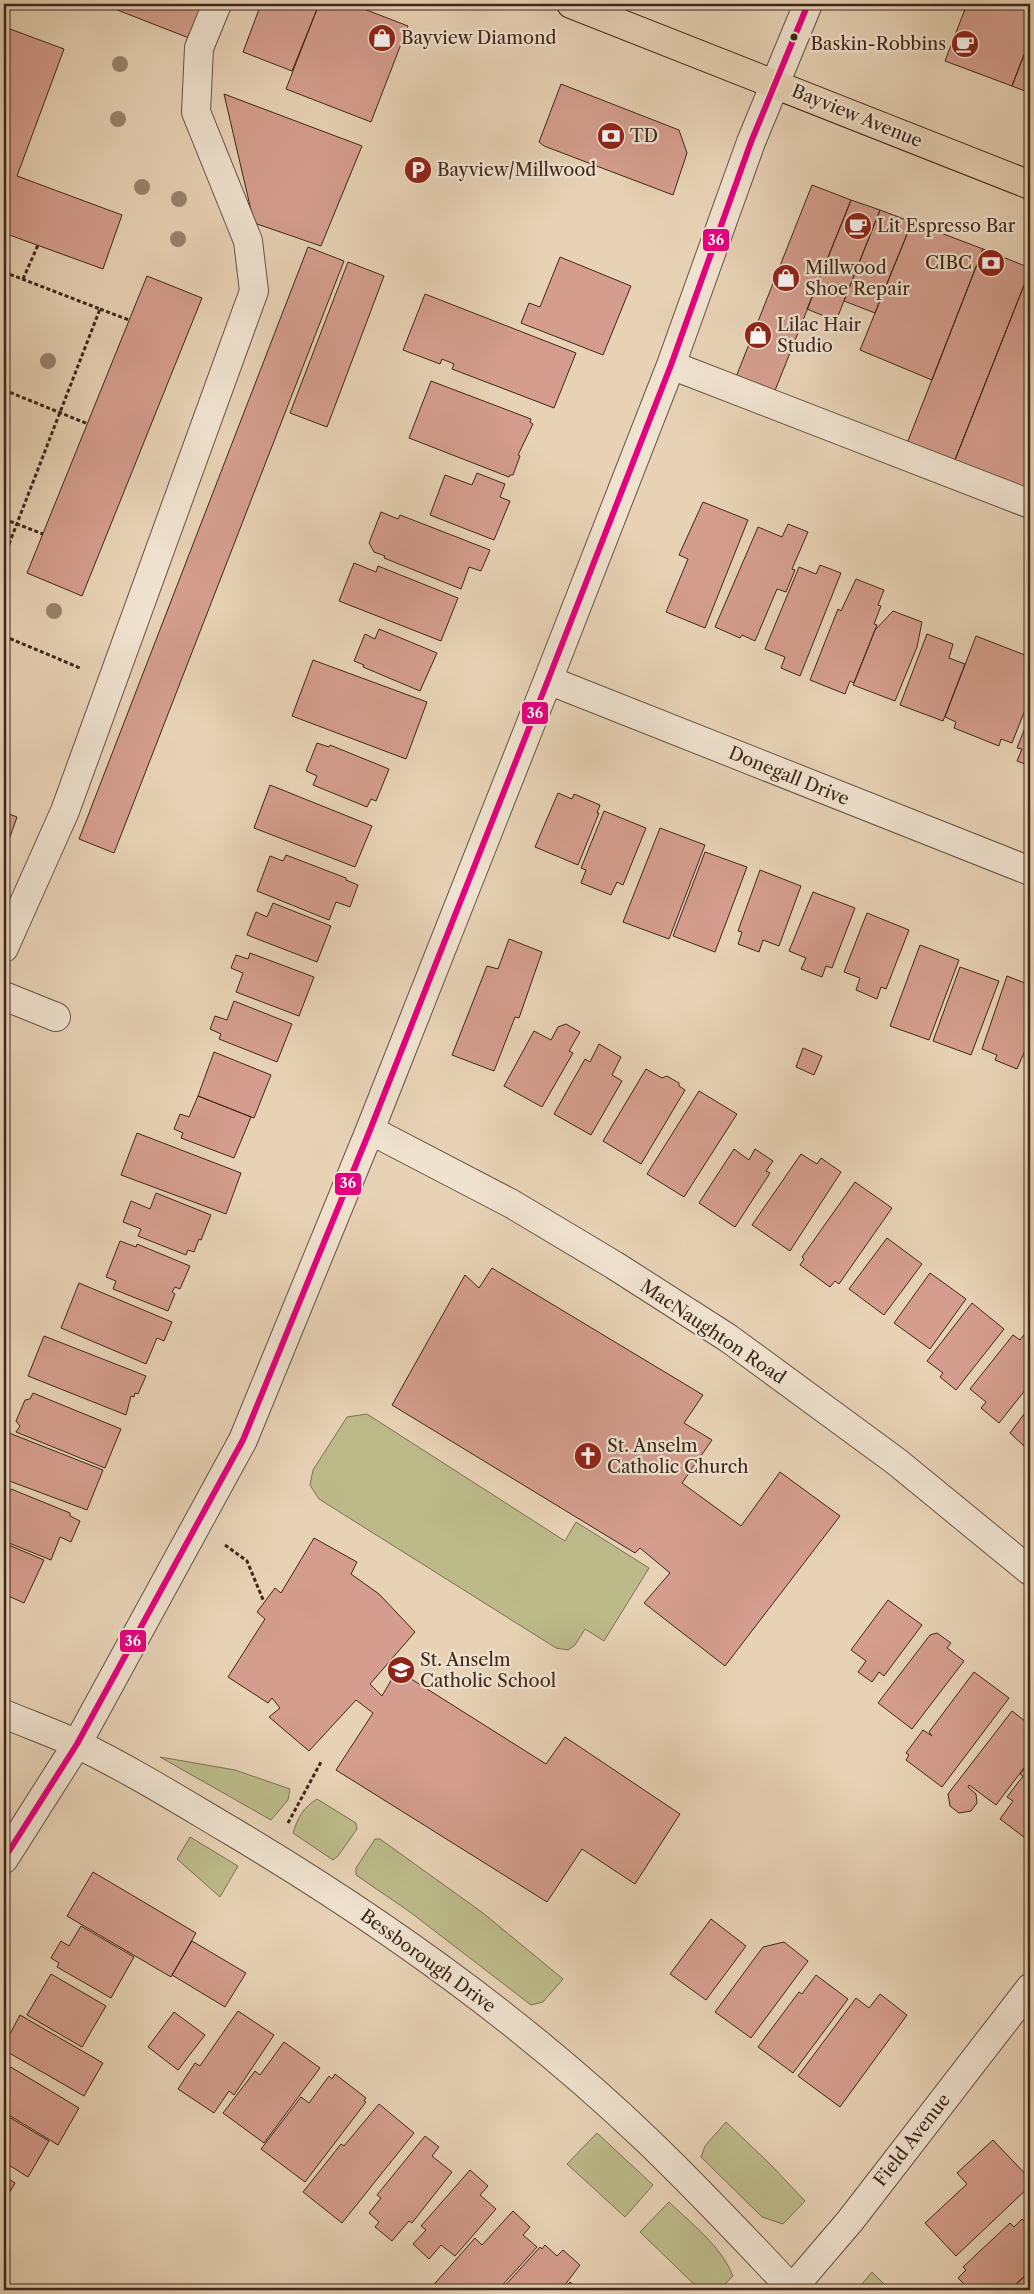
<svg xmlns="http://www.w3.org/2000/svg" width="1034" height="2294" font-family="'Libre Caslon Text',serif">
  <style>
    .green { fill: #bcba89; stroke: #7e7052 }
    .building { fill: #d49d8d; stroke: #3f271a }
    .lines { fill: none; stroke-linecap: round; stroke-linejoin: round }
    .minor-casing { stroke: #695241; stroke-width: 30 }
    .major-casing { stroke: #3f271a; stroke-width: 30 }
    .path { stroke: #3f271a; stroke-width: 3; stroke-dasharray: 4 2.5; stroke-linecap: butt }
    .minor { stroke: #efe2cf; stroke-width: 28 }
    .major { stroke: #e7d2b5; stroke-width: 28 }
    .bus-1-casing { stroke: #efe2cf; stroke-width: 10 }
    .bus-1 { stroke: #e5007d; stroke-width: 6 }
    .tree { fill: #98846c }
    .bus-dot { fill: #3f271a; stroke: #efe2cf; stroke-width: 2 }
    .labels { text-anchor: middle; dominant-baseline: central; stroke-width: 4.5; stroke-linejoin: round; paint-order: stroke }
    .poi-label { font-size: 18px; fill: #3f271a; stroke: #efe2cf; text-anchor: start }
    .street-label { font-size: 18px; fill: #3f271a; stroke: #efe2cf }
    .line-badge { stroke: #efe2cf; stroke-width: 2 }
    .badge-label { font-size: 14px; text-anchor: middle; font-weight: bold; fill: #fff }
  </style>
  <rect width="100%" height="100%" fill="#e7d2b5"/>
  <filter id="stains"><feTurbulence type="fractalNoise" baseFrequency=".004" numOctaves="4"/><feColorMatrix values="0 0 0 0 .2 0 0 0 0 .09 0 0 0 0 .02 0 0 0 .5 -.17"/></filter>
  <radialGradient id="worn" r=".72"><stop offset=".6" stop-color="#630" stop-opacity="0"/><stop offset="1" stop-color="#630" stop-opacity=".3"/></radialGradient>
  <path class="green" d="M367 1414 565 1541 576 1522 649 1568 604 1641 585 1629 575 1645 568 1650 556 1648 319 1499 310 1485 313 1470 347 1417Z
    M160 1757 235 1770 290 1789 288 1800 271 1820Z
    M317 1799 356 1823 357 1829 338 1856 333 1860 293 1833C298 1817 303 1808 317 1799Z
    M190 1837 238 1866 220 1897 177 1859Z
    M375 1839H380L483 1913 563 1979 543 2002 531 2005 410 1912 356 1875V1868Z
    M726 2122 770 2164 805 2201 783 2224 762 2217 701 2157 705 2146Z
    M597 2133 653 2185 625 2217 567 2164Z
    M669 2202C692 2224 721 2246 733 2276L719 2290H700L640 2232Z
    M872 2272 890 2290H857Z"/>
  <path class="building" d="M102 4H202L189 38Z
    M261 4H319L292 71 243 52Z
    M319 4H351L408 26 371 122 286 89Z
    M967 4H1030V39L1012 86 945 61Z
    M10 29 64 49 17 176 122 215 103 269 4 233V47Z
    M1030 39V93L1012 86Z
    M561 84 679 130 687 153 673 195 544 146 539 142Z
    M224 94 362 146 321 246 254 223Z
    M812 185 851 200 774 393 736 377Z
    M851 200 880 210 836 321 807 309Z
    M880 210 912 222 875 313 844 301Z
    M912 222 983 249 932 380 860 350Z
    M308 247 344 261 114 853 79 839Z
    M983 249 1030 268V270L953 465 906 446Z
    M560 257 631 286 603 355 521 323 529 303 540 307Z
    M348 262 384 276 327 427 290 413Z
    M1030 270V495L953 465Z
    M147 276 202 298 82 596 27 573Z
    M425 294 576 353 554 408 452 369 454 364 442 359 440 364 403 350Z
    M431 381 531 419 530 422 533 424 518 455 520 456 513 475H510L509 477 409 438Z
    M477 473 505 484 500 497 510 501 494 540 430 515 445 475 472 485Z
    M703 502 748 520 705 628 666 612 688 559 679 555Z
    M381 512 398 519 400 515 490 550 481 571 469 567 461 589 384 558 385 556 374 552 369 543Z
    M788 524 808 532 792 569 795 570 786 592 777 589 755 641 742 635 740 638 715 627 758 527 782 537Z
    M354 563 376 572 378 566 458 598 441 641 339 601Z
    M820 565 841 573 800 676 781 668 785 657 765 649 799 567 816 574Z
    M856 579 884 590 878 605 881 606 874 624 877 625 875 630 854 683 850 681 845 694 810 680 838 609 841 611Z
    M893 611 922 622 917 647 895 701 853 685 875 630Z
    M379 629 437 653 420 691 363 667 364 665 354 661 365 634 375 639Z
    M927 634 953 644 949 658 965 664 943 721 900 705Z
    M976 636 1030 657V697L1012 743 1001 739 999 746 954 728 956 722 945 717Z
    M313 660 427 702 406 759 292 716Z
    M1030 715V766L1017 761 1022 749 1017 748Z
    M317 743 329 747 330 745 389 769 376 801 371 799 367 807 313 785 317 776 306 771Z
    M270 785 372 826 355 867 254 828Z
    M558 793 572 799 574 794 600 805 597 813H599L578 865 535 847Z
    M604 811 646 828 623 885 617 882 611 895 581 883 586 870 581 868Z
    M4 812 17 817 4 854Z
    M660 828 705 845 669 939 623 922Z
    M705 852 747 867 715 952 673 936Z
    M286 855 346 878V880L358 885 350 907 336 902 329 920 257 891 270 856 283 861Z
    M760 870 801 886 779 946 763 940 759 952 738 944 742 932 738 931Z
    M813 892 855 908 832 968 826 966 822 977 801 969 806 958 789 951Z
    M273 903 331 926 317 962 247 935 256 912 267 917Z
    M867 913 909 930 886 989 881 987 877 999 856 990 860 978 844 972Z
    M509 939 542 952 519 1018 515 1017 494 1071 452 1055 487 966 498 969Z
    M920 945 959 960 929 1040 890 1026Z
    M250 953 314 977 299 1016 236 992 243 973 231 968 236 955 248 959Z
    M960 967 999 981 971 1055 933 1041Z
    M1007 976 1030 985V1039L1017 1069 995 1060 997 1055 982 1049Z
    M234 1001 292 1024 277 1062 219 1039 221 1034 210 1029 215 1016 227 1020Z
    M566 1024 580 1032 569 1051 573 1053 542 1107 504 1086 534 1031 551 1040 558 1027Z
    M599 1044 621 1057 612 1075 622 1081 591 1135 554 1114 585 1059 590 1062Z
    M803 1048 822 1056 814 1075 796 1067Z
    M214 1052 271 1075 254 1118 198 1096Z
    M646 1069 662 1078 667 1076 679 1083V1086L685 1090 641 1164 603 1141Z
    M1030 1078V1094L1024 1091Z
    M699 1091 737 1114 684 1197 647 1174Z
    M198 1096 251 1117 234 1158 181 1138 183 1133 174 1129 180 1114 189 1117Z
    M137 1133 241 1173 226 1214 121 1175Z
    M734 1149 749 1160 755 1149 773 1161 766 1171 770 1173 735 1227 699 1203Z
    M801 1154 817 1164 821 1158 841 1172 790 1251 752 1225Z
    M855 1182 892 1208 839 1284 835 1281 830 1287 800 1265 804 1259 802 1257Z
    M156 1193 211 1215 201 1240 199 1239 194 1252 188 1250 186 1255 138 1236 141 1229 123 1222 131 1201 150 1209Z
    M887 1238 922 1264 884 1315 849 1289Z
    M120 1241 136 1247 137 1244 190 1266 180 1289 175 1287 172 1292 175 1294 168 1311 113 1289 116 1281 106 1277Z
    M492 1268 703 1395 684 1423 712 1440 682 1483 741 1526 780 1472 840 1516 725 1666 644 1603 670 1573 640 1548 635 1553 392 1405 465 1275 479 1288Z
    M930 1273 966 1299 930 1349 894 1323Z
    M79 1283 172 1322 164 1341 157 1338 146 1364 61 1328Z
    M972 1303 1004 1329 956 1390 940 1377 943 1373 927 1361Z
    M1030 1327V1384L999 1423 981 1408 986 1402 970 1389 1013 1335 1020 1340Z
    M44 1336 146 1376 138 1394 135 1393 134 1397 131 1396 126 1415 28 1376Z
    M33 1393 121 1429 105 1468 16 1432 20 1426 16 1421 25 1400 30 1399Z
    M1030 1406V1440L1024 1446 1010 1433Z
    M4 1431 103 1470 87 1510 4 1479Z
    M11 1489 70 1513V1516L80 1521 71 1542 60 1537 51 1560 4 1541V1507Z
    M314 1538 357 1562 351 1574 379 1594 415 1632 370 1684 382 1696 397 1670 546 1764 565 1737 680 1814 635 1884 582 1849 547 1902 336 1770 373 1713 356 1700 309 1751 269 1717 280 1708 272 1698 268 1703 228 1677 265 1619 257 1612 275 1588 281 1593Z
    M4 1543 44 1560 24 1603 4 1594Z
    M888 1600 922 1625 884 1676 879 1672 872 1682 858 1672 866 1661 851 1650Z
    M937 1633 951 1643 947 1648 964 1661 912 1729 878 1703 930 1635Z
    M974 1672 1009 1698 942 1787 906 1760 909 1755 906 1753 923 1730 932 1736 929 1732Z
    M1012 1711 1030 1725V1760L996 1805 969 1785 968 1787 976 1794 977 1803 971 1811 959 1813 950 1806 948 1794Z
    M1030 1760V1839L1029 1841 1000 1819 1013 1801 1007 1797 1023 1776 1020 1774Z
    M93 1872 196 1933 171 1977 67 1916Z
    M711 1919 746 1946 706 2000 670 1974Z
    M81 1926 134 1957 111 1998 57 1967 59 1963 51 1958 61 1941 69 1946Z
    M192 1941 246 1973 225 2007 172 1975Z
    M784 1942 808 1961 751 2038 715 2012 763 1947Z
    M51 1974 106 2006 82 2047 27 2015Z
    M816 1975 848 1999 793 2073 758 2047 799 1992 802 1994Z
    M880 1994 907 2015 840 2107 798 2076 856 1998 869 2008Z
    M238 2011 274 2035 234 2095 229 2091 214 2113 178 2089 195 2063 200 2066Z
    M174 2012 205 2035 178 2070 148 2047Z
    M20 2015 103 2063 84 2096 4 2050V2045Z
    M284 2042 320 2068 264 2143 223 2113 255 2071 260 2075Z
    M4 2063 79 2108 58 2145 4 2112Z
    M335 2074 366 2098 364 2101 366 2102 305 2182 261 2149 301 2097 309 2103 329 2076 332 2079Z
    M379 2104 414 2133 342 2223 303 2192 341 2144 344 2146Z
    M4 2114 49 2141 28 2177 4 2162Z
    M425 2136 439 2147 432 2156 452 2172 412 2223 409 2221 392 2241 375 2227 379 2222 369 2213 381 2198 377 2195Z
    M993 2140 1030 2179V2186L956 2256 925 2223 967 2184 957 2173Z
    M470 2170 488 2186 480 2195 496 2209 455 2256 441 2245 429 2259 413 2244 426 2230 421 2226Z
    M4 2176 15 2183 4 2202Z
    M513 2211 530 2227 523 2235 537 2247 498 2290H429L475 2238 482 2245Z
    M1022 2219 1030 2228V2237L1026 2241 1030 2245V2271L1010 2290H984L981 2287 978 2290H970L958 2278 966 2270 963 2267 1010 2223 1014 2227Z
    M545 2245 557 2256 563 2250 580 2265 561 2290H501L540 2247 542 2249Z
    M1030 2271V2290H1010Z
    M570 2282 579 2290H563Z"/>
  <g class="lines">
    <defs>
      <path id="minor" d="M671 365 1030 504
        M548 680 1030 871
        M4 948 65 811 254 291 248 241 196 112 199 48 217 4
        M4 996 56 1017
        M370 1130 512 1204 614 1265 728 1338 897 1462 1030 1571
        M4 1714C28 1724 53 1733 77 1744 129 1769 179 1800 228 1829 378 1918 522 2020 648 2141 698 2189 746 2240 793 2290
        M4 1859 77 1744 243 1440 370 1130 548 680 671 365 751 142 808 4
        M791 2290 850 2221 1030 1988"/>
      <path id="major" d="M571 4 1030 185"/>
    </defs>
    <use href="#minor" class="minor-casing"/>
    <use href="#major" class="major-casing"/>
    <path class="path" d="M4 272 100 309 4 557
      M23 279 38 245
      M100 309 129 320
      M4 390 88 424
      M4 519 43 534
      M4 636 80 668
      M4 789 6 790
      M225 1545 247 1561 264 1602
      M288 1823 321 1762"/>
    <use href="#minor" class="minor"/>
    <use href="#major" class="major"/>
    <defs>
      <path id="bus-1" d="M4 1859 77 1744 243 1440 370 1130 548 680 671 365 751 142 808 4"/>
    </defs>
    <use href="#bus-1" class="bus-1-casing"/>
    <use href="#bus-1" class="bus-1"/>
  </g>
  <g class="tree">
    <circle cx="120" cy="64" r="8"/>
    <circle cx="118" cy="119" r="8"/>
    <circle cx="142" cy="187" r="8"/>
    <circle cx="179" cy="199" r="8"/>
    <circle cx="178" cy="239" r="8"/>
    <circle cx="48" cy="361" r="8"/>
    <circle cx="54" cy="611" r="8"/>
  </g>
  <defs>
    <symbol id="shop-disc" viewBox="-11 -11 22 22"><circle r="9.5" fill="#8f2418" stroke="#efe2cf"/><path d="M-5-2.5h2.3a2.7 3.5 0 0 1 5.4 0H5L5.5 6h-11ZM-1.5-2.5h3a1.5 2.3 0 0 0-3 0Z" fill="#fff"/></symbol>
    <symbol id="cafe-disc" viewBox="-11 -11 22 22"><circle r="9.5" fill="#8f2418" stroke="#efe2cf"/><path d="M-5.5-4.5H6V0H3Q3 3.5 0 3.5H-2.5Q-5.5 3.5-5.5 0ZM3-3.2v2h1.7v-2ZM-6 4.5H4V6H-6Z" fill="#fff"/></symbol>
    <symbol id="bank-disc" viewBox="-11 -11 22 22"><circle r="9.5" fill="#8f2418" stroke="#efe2cf"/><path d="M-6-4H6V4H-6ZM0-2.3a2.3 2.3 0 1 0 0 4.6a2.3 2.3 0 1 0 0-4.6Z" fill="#fff"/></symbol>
    <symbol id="parking-disc" viewBox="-11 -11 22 22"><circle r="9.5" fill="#8f2418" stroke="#efe2cf"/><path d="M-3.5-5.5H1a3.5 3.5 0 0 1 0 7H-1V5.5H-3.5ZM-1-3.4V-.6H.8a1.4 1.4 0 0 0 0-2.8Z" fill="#fff"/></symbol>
    <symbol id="church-disc" viewBox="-11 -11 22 22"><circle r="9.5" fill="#8f2418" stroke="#efe2cf"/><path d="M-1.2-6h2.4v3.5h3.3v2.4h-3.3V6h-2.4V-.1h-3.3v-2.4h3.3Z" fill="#fff"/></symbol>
    <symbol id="school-disc" viewBox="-11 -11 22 22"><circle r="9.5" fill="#8f2418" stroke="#efe2cf"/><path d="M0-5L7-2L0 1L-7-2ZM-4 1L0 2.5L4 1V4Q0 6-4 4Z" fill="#fff"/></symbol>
  </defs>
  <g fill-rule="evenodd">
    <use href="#shop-disc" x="366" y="22" width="32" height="32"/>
    <use href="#cafe-disc" x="949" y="28" width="32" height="32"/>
    <use href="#bank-disc" x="595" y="120" width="32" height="32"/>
    <use href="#parking-disc" x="402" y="154" width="32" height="32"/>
    <use href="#cafe-disc" x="842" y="210" width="32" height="32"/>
    <use href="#bank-disc" x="975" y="247" width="32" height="32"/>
    <use href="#shop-disc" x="770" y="262" width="32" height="32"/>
    <use href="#shop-disc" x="742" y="319" width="32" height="32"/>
    <use href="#church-disc" x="572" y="1440" width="32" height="32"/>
    <use href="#school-disc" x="385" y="1654" width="32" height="32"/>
  </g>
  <circle class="bus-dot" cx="794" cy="37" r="4.5"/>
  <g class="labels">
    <g class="poi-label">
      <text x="401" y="38">Bayview Diamond</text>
      <text x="946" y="44" text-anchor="end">Baskin-Robbins</text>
      <text x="630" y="136">TD</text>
      <text x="437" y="170">Bayview/Millwood</text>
      <text x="877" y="226">Lit Espresso Bar</text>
      <text x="972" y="263" text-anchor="end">CIBC</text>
      <text x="805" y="268">Millwood<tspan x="805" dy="21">Shoe Repair</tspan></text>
      <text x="777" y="325">Lilac Hair<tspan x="777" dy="21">Studio</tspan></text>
      <text x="607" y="1446">St. Anselm<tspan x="607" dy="21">Catholic Church</tspan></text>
      <text x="420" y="1660">St. Anselm<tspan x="420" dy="21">Catholic School</tspan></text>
    </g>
    <g class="street-label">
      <text transform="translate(857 116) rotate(22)">Bayview Avenue</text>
      <text transform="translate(789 776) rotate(22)">Donegall Drive</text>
      <text transform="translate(713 1332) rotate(34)">MacNaughton Road</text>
      <text transform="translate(428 1961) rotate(36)">Bessborough Drive</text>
      <text transform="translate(912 2140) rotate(-52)">Field Avenue</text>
    </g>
  </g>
  <g class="line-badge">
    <rect x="702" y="228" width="28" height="24" rx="5" fill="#e5007d"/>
    <rect x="521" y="701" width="28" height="24" rx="5" fill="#e5007d"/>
    <rect x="334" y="1172" width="28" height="24" rx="5" fill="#e5007d"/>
    <rect x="119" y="1629" width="28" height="24" rx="5" fill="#e5007d"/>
  </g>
  <g class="badge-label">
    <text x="716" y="245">36</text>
    <text x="535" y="718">36</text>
    <text x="348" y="1188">36</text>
    <text x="133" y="1646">36</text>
  </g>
  <rect width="1034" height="2294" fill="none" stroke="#e7d2b5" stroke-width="20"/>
  <rect x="5" y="5" width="1024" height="2284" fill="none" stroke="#3f271a" stroke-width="2.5"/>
  <rect x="10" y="10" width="1014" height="2274" fill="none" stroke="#3f271a"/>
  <rect width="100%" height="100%" filter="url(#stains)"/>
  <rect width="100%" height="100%" fill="url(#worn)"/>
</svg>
